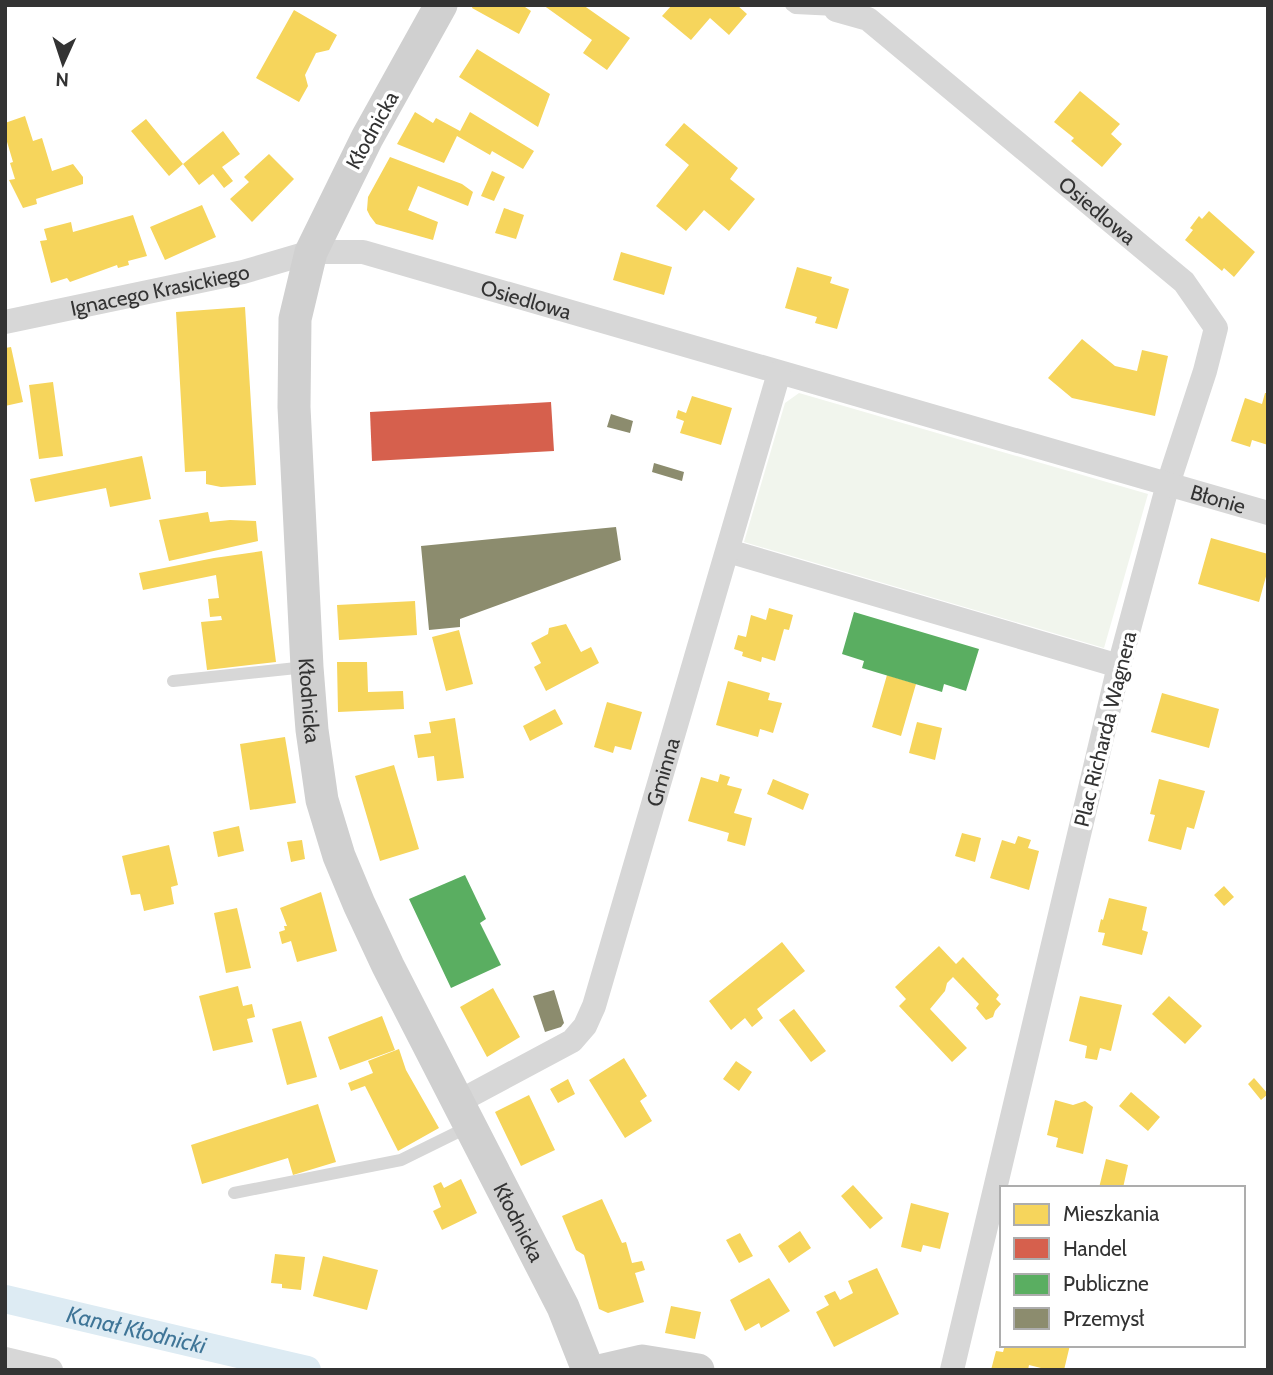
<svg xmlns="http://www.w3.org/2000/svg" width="1273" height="1375" font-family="Cabin,sans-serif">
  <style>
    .green { fill: #f1f5ed }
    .homes { fill: #f6d55c }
    .shops { fill: #d6604d }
    .public { fill: #5aae61 }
    .industry { fill: #8c8c6e }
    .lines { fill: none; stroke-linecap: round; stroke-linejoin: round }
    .canal { stroke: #ddebf3; stroke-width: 28 }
    .lane { stroke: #d7d7d7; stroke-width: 12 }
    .street { stroke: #d7d7d7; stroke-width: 24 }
    .secondary { stroke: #d0d0d0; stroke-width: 33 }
    .labels { text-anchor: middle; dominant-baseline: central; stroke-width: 7; stroke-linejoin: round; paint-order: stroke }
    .street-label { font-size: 21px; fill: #333; stroke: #fff }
    .water-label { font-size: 23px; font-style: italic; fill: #3f7597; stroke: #fff }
  </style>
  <rect width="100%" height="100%" fill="#fff"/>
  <path class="green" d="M799 393 1148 494 1104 648 744 542 785 403Z"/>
  <path class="homes" d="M473 5H526L525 7 531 11 519 34 472 8Z
    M543 5H583L630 38 607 70 583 53 592 40Z
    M672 5H737L747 14 729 35 710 18 691 40 662 16Z
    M294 10 337 35 329 50 316 53 305 75 308 86 299 102 256 78Z
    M477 49 550 94 538 127 459 77Z
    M1080 91 1120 124 1111 134 1122 144 1102 167 1071 141 1074 138 1054 122Z
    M415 112 433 123 436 118 460 131 470 112 534 151 523 169 492 151 490 155 457 136 444 163 397 144Z
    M25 116 33 141 42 138 52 171 73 164 83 177V184L36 199 37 204 23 208 9 180 15 179 10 163 13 162 5 135V123Z
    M146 119 183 164 169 176 131 131Z
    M684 123 738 168 730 179 755 199 729 231 704 210 686 231 656 206 689 165 665 145Z
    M223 131 240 154 222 167 233 181 224 188 213 174 199 185 183 164Z
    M269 154 294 179 252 222 230 199 249 182 244 177Z
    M390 157 462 184 473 192 468 206 418 186 408 210 438 222 433 240 376 224 370 216 367 210 368 197Z
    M492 171 505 177 494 201 481 196Z
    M202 205 216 237 165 260 150 227Z
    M504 208 524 215 516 239 495 233Z
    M1209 211 1255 252 1234 277 1224 268 1222 271 1185 240 1193 230 1190 228 1199 216 1202 219Z
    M133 215 147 256 128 261 129 265 118 268 117 265 70 282 67 278 51 283 40 241 47 240 44 229 71 222 73 232Z
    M621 252 672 267 664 295 613 280Z
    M797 267 832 277 830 283 849 289 837 329 815 323 817 317 785 308Z
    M245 307 256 485 221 487 206 484V471L185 472 176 312Z
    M1082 339 1115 366 1137 371 1142 350 1168 356 1155 416 1072 398 1048 378Z
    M11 347 23 402 5 406V348Z
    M53 382 63 456 39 459 29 385Z
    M1265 393H1268V445L1252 440 1250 447 1231 441 1245 398 1262 404Z
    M692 396 732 408 721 445 680 433 684 421 676 418 678 410 686 413Z
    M142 456 151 499 110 507 106 488 35 502 30 479Z
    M208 512 210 522 230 520 256 521 258 541 169 561 159 520Z
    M1211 538 1268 554V569L1259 602 1198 584Z
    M262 551 276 662 207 670 201 622 222 620 221 616 210 617 208 599 219 598 216 575 143 590 139 573 214 558Z
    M415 601 417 635 339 640 337 605Z
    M769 608 793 615 789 630 784 629 775 661 762 657 761 662 742 656 743 652 734 649 738 635 746 637 751 615 766 620Z
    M566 624 581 652 591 647 599 663 546 691 534 667 541 663 531 643 548 634 549 628Z
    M459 630 473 684 446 691 432 637Z
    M337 662H367L368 692 403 691 404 709 338 712Z
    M887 675 916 684 901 736 872 727Z
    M728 681 770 693 768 700 782 703 773 733 760 729 758 737 716 725Z
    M1162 693 1219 709 1209 748 1151 732Z
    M607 702 642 712 631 750 615 746 613 753 594 747Z
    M555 709 563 724 530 741 523 726Z
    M455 718 464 778 437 781 434 756 418 758 414 735 431 733 429 722Z
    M917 722 942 728 935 760 909 753Z
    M285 737 296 803 250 810 240 744Z
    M394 765 419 849 380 861 355 776Z
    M720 774 730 777 727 785 742 789 734 813 752 818 745 846 727 841 729 833 688 821 701 777 718 782Z
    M773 779 809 794 803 810 767 794Z
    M1159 779 1205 791 1194 829 1187 827 1181 850 1148 841 1155 815 1150 814Z
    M239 826 244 851 218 857 213 832Z
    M962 833 981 838 975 862 955 856Z
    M1018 836 1031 840 1028 848 1039 851 1029 890 990 878 1002 840 1015 844Z
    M302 840 305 859 291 862 287 842Z
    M169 845 178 885 171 887 174 904 144 911 140 894 131 895 122 856Z
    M1224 886 1234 897 1224 906 1214 895Z
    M321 892 337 951 297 962 291 941 282 944 279 932 285 930 284 926H287L280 908Z
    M1109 898 1147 907 1142 930 1148 932 1142 955 1102 945 1105 933 1098 932 1101 919 1103 920Z
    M237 908 251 968 226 973 214 913Z
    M782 942 805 971 757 1009 763 1018 752 1027 745 1018 731 1030 709 1001Z
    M939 946 956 964 963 957 999 995 996 999 1001 1004 995 1011 993 1017 986 1020 976 1008 979 1004 953 977 947 983 945 991 930 1009 967 1048 952 1062 899 1006 906 999 895 987Z
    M238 986 243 1006 252 1004 255 1017 247 1019 253 1042 213 1051 199 996Z
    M493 988 520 1037 487 1057 460 1007Z
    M1080 996 1122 1005 1111 1051 1100 1048 1097 1060 1085 1058 1087 1046 1069 1041Z
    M1169 996 1202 1026 1185 1044 1152 1014Z
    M794 1009 826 1051 811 1062 779 1020Z
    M382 1016 395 1050 340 1070 328 1037Z
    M301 1021 317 1077 287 1085 272 1029Z
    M399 1049 406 1070 439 1128 398 1151 365 1086 351 1091 348 1083 373 1073 368 1061Z
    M624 1058 647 1096 640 1101 652 1121 625 1138 589 1080Z
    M736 1061 752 1072 739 1091 723 1079Z
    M1254 1078 1268 1094 1261 1100 1248 1084Z
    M568 1079 575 1094 558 1103 550 1089Z
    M1131 1092 1160 1117 1148 1131 1119 1106Z
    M529 1095 555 1150 521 1166 495 1112Z
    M1055 1100 1073 1105 1085 1101 1093 1107 1083 1154 1056 1147 1058 1138 1047 1135Z
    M318 1104 336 1162 293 1175 288 1158 202 1184 191 1145Z
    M1106 1159 1128 1165 1123 1188H1099Z
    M461 1179 477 1213 442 1230 433 1211 441 1207 433 1186 441 1182 444 1188Z
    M853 1185 883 1218 870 1229 841 1196Z
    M602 1199 622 1243 626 1242 632 1263 642 1261 645 1270 635 1273 644 1302 608 1313 599 1309 584 1255 576 1250 562 1216Z
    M911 1203 949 1213 940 1249 923 1245 921 1252 901 1247Z
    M800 1231 811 1248 789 1263 778 1246Z
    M740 1233 753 1256 739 1263 726 1240Z
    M275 1254 305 1257 301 1290 282 1288V1284L271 1283Z
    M323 1256 378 1270 367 1310 313 1296Z
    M877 1268 899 1314 834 1347 816 1312 829 1305 824 1296 835 1291 840 1300 853 1293 848 1281Z
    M769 1278 790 1311 761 1328 759 1323 745 1331 730 1300Z
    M671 1306 701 1312 695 1339 665 1333Z
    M1005 1345 1032 1346 1070 1345 1064 1370H1049L1029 1365 1028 1370H991L996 1351 1003 1352Z"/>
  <path class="shops" d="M551 402 554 451 372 461 370 412Z"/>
  <path class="public" d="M854 612 979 649 966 691 944 684 942 692 862 668 864 661 842 654Z
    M465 875 486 919 480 923 501 965 451 988 409 899Z"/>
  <path class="industry" d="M611 414 633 421 630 433 607 427Z
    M654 463 684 472 682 481 652 472Z
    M616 527 621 560 460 619V627L429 630 421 546Z
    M554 990 564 1023 561 1027 545 1032 533 996Z"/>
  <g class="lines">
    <path class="canal" id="s1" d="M5 1299 307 1370"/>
    <path class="lane" d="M791 5 795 8 836 10
      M173 681 306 667
      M234 1193 401 1160 470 1126"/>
    <g class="street">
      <path id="s2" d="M836 10 868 19 1184 282 1216 328 1205 371 1168 484 1119 666 952 1370"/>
      <path id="s3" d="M5 322 243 272 311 252H363L1268 513"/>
      <path d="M728 551 1119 666"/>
      <path id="s4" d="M458 1102 572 1041 585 1026 594 1006 779 373"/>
      <path d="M5 1359 51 1370"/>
    </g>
    <g class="secondary">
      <path id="s5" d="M441 5 367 138 311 252 295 319 294 407 307 667 312 730 322 800 339 856 359 904 388 966 563 1307 588 1370"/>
      <path d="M603 1370 642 1361 698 1370"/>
    </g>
  </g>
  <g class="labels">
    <g class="street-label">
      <text transform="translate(372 130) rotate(-61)">Kłodnicka</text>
      <text stroke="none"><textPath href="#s2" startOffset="332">Osiedlowa</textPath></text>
      <text stroke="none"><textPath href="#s3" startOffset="158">Ignacego Krasickiego</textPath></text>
      <text stroke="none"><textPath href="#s3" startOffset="536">Osiedlowa</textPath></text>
      <text stroke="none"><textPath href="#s3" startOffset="1256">Błonie</textPath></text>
      <text stroke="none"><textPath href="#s5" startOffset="730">Kłodnicka</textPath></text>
      <text transform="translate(1105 729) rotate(-76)">Plac Richarda Wagnera</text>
      <text stroke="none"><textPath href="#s4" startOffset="415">Gminna</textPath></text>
      <text stroke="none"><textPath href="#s5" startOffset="1297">Kłodnicka</textPath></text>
    </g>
    <g class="water-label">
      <text stroke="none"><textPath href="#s1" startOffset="135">Kanał Kłodnicki</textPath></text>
    </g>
  </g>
  <rect width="1273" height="1375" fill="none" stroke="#333333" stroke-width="14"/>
  <rect x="1000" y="1186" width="245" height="161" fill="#ffffff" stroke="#adadad" stroke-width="2"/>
  <rect x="1014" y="1204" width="35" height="21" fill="#f6d55c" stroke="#adadad" stroke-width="2"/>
  <text x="1063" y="1221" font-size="21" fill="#333333">Mieszkania</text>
  <rect x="1014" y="1238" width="35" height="21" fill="#d6604d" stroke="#adadad" stroke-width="2"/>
  <text x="1063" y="1256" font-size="21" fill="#333333">Handel</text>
  <rect x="1014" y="1274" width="35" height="21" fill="#5aae61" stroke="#adadad" stroke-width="2"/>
  <text x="1063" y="1291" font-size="21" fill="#333333">Publiczne</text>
  <rect x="1014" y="1308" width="35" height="21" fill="#8c8c6e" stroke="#adadad" stroke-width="2"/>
  <text x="1063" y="1326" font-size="21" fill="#333333">Przemysł</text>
  <g transform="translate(63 63) rotate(183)" stroke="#ffffff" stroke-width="5" paint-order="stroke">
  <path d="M0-5L12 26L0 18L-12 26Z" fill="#333333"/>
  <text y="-10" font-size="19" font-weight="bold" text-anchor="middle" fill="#333333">N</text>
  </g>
</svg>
